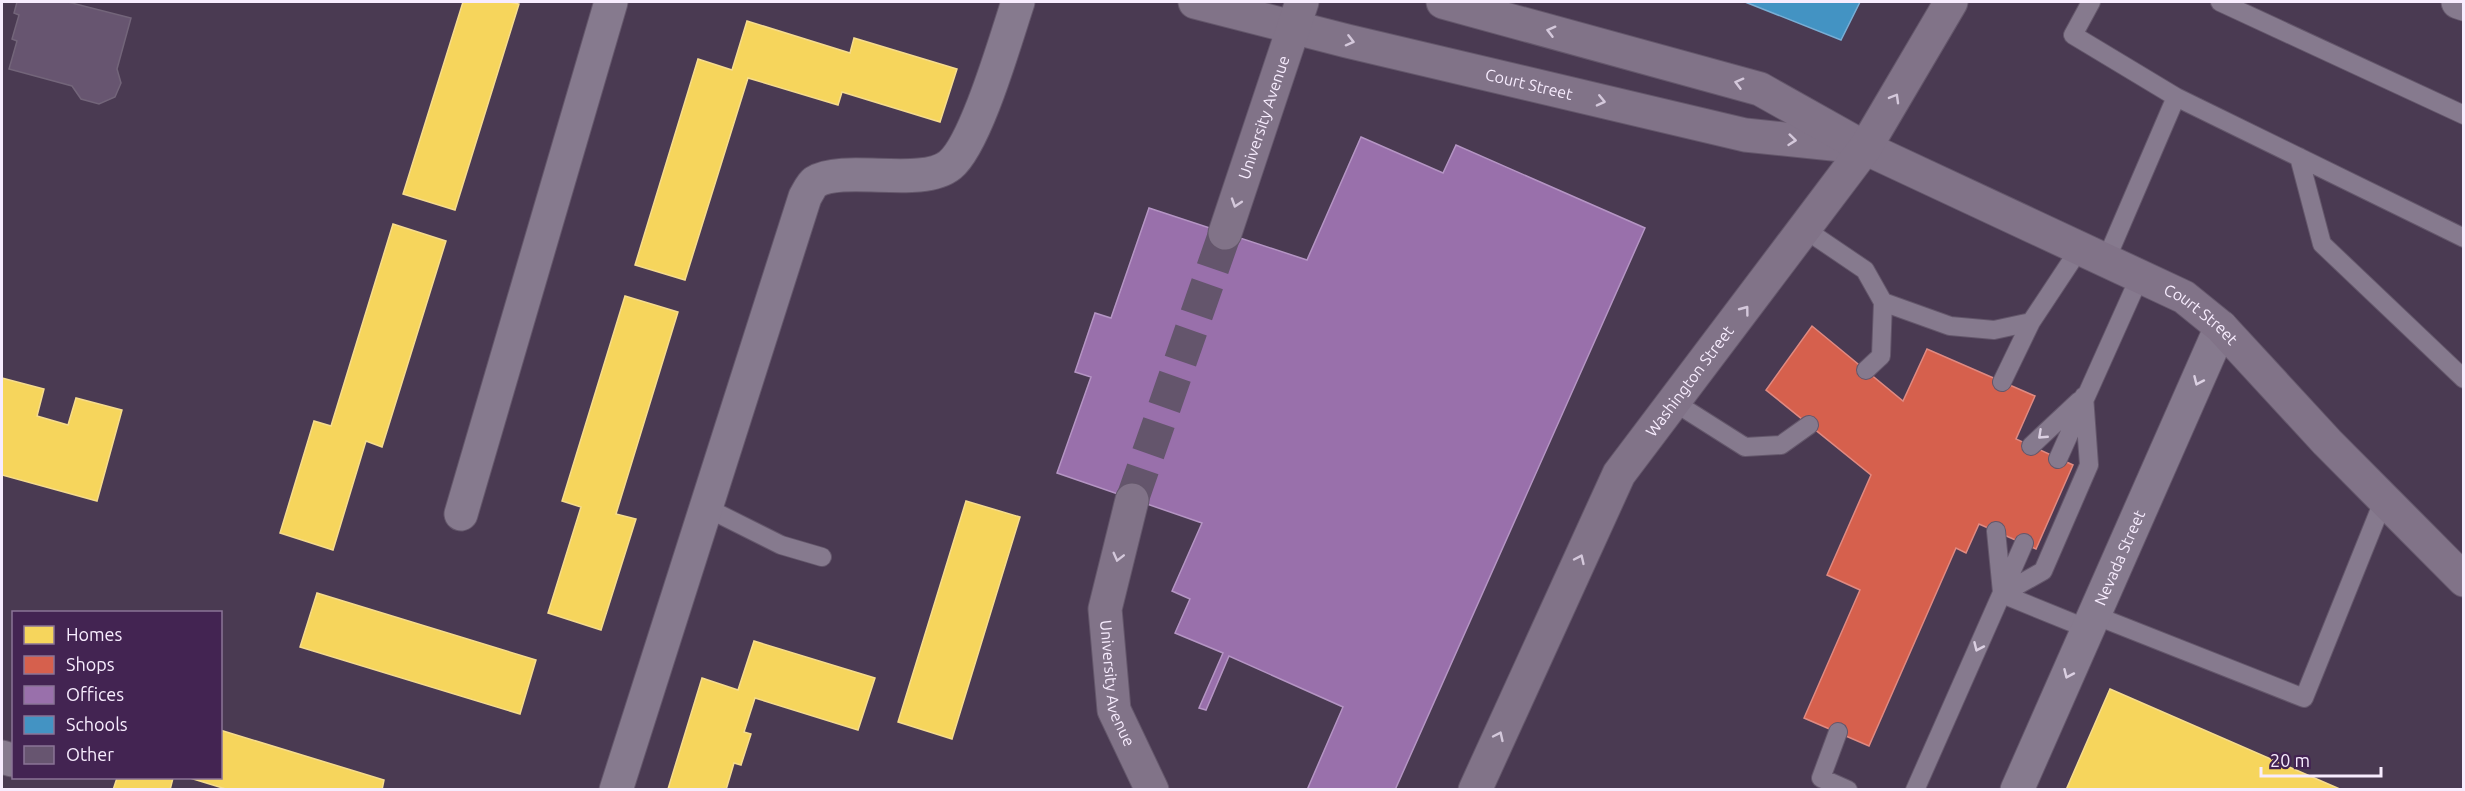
<svg xmlns="http://www.w3.org/2000/svg" width="2465" height="791" font-family="Ubuntu,sans-serif">
  <style>
    .homes { fill: #f6d55c; stroke: #f6dc8d; stroke-width: 1.5 }
    .shops { fill: #d6604d; stroke: #e08a82; stroke-width: 1.5 }
    .offices { fill: #9970ab; stroke: #b595c4; stroke-width: 1.5 }
    .schools { fill: #4393c3; stroke: #79aed5; stroke-width: 1.5 }
    .building { fill: #675570; stroke: #73657a; stroke-width: 1.5 }
    .lines { fill: none; stroke-linecap: round; stroke-linejoin: round }
    .secondary-tunnel { stroke: #64556c; stroke-width: 33; stroke-dasharray: 33 16; stroke-linecap: butt }
    .lane-casing { stroke: #64576b; stroke-width: 20 }
    .street-casing { stroke: #64576b; stroke-width: 35 }
    .secondary-casing { stroke: #64576b; stroke-width: 35 }
    .lane { stroke: #867a8e; stroke-width: 18 }
    .street { stroke: #867a8e; stroke-width: 33 }
    .secondary { stroke: #817388; stroke-width: 33 }
    .oneway { stroke: #d4c8db }
    .oneway2 { stroke: #dbd0e2 }
    .labels { text-anchor: middle; dominant-baseline: central; stroke-width: 6; stroke-linejoin: round; paint-order: stroke }
    .street-label { font-size: 16px; fill: #f7ecfe; stroke: #432452 }
  </style>
  <rect width="100%" height="100%" fill="#4a3a52"/>
  <path class="homes" d="M463 2H510L519 4 455 210 403 194Z
    M747 21 850 53 854 38 957 69 940 122 842 92 838 105 748 78 685 280 635 265 698 59 732 70Z
    M393 224 446 241 382 447 366 441 333 550 280 533 314 421 331 426Z
    M625 296 678 312 616 514 636 519 601 630 548 613 581 507 562 501Z
    M2 378 44 389 37 416 68 425 76 398 122 410 97 501 2 475Z
    M966 501 1020 517 952 739 898 722Z
    M317 593 536 660 520 714 300 647Z
    M754 641 875 678 858 730 755 698 744 732 751 734 741 765 734 763 726 790 668 789 702 678 738 690Z
    M2110 689 2342 790H2066Z
    M220 730 384 780 382 790H229L190 778H220Z
    M117 778H173L170 790H113Z"/>
  <path class="shops" d="M1812 326 1903 401 1927 349 2035 396 2016 439 2073 465 2036 549 1979 524 1966 553 1956 548 1869 746 1804 718 1860 590 1827 575 1871 475 1766 390Z"/>
  <path class="offices" d="M1361 137 1443 173 1456 145 1645 228 1395 790H1307L1343 707 1229 656 1206 710 1199 708 1223 653 1175 633 1190 599 1172 591 1202 523 1057 473 1091 377 1075 372 1095 313 1111 318 1149 208 1307 260Z"/>
  <path class="schools" d="M1745 2H1860L1841 40Z"/>
  <path class="building" d="M17 2H68L131 18 117 69 121 83 115 97 99 104 81 99 72 86 9 69 17 41 12 39 19 15 14 13Z"/>
  <g class="lines">
    <path class="secondary-tunnel" d="M1132 500 1225 233"/>
    <defs>
      <path id="lane" d="M2091 2 2073 35 2176 97 2464 238
        M2220 2 2464 115
        M2299 157 2322 244 2464 379
        M1806 230 1865 270 1883 302 1881 356 1866 370
        M2106 260 2176 97
        M1883 302 1950 326 1994 330 2031 322 2080 248
        M2002 382 2031 322
        M1674 402 1745 447 1781 445 1809 425
        M2031 446 2079 401
        M2058 459 2140 276
        M707 508 781 545 822 557
        M1996 531 2002 592
        M2002 594 2043 571 2089 465 2084 396
        M2002 594 2088 629
        M2094 615 2304 698 2384 499
        M1838 732 1821 778 1848 790
        M1915 790 2024 543"/>
      <g id="street">
        <path d="M2458 2 2464 4"/>
        <path d="M461 514 611 2"/>
        <path d="M2 757 12 760"/>
        <path d="M616 790 805 197C808 192 811 185 815 182 844 164 922 188 950 165 976 144 1006 38 1018 2"/>
        <path id="s1" d="M2017 790 2221 327"/>
      </g>
      <g id="secondary">
        <path id="s2" d="M1195 2 1347 41 1745 135 1852 146"/>
        <path id="s3" d="M1443 2 1760 89 1865 148 2184 297 2221 327 2327 442 2464 580"/>
        <path id="s4" d="M1225 233 1302 2"/>
        <path id="s5" d="M1132 500 1105 609 1114 710 1152 790"/>
        <path id="s6" d="M1475 790 1619 474 1865 148 1951 2"/>
      </g>
    </defs>
    <use href="#lane" class="lane-casing"/>
    <use href="#street" class="street-casing"/>
    <use href="#secondary" class="secondary-casing"/>
    <use href="#lane" class="lane"/>
    <use href="#street" class="street"/>
    <use href="#secondary" class="secondary"/>
  </g>
  <defs><path id="oneway-chevron" d="M-2-3.5L2.5 0L-2 3.5" fill="none" stroke-width="1.6" stroke-linecap="round" stroke-linejoin="round" transform="scale(1.5)"/></defs>
  <g class="oneway">
    <use href="#oneway-chevron" transform="translate(1551 31) rotate(-165)"/>
    <use href="#oneway-chevron" transform="translate(1350 41) rotate(14)"/>
    <use href="#oneway-chevron" transform="translate(1739 83) rotate(-165)"/>
    <use href="#oneway-chevron" transform="translate(1895 98) rotate(-60)"/>
    <use href="#oneway-chevron" transform="translate(1601 101) rotate(13)"/>
    <use href="#oneway-chevron" transform="translate(1792 140) rotate(6)"/>
    <use href="#oneway-chevron" transform="translate(1236 203) rotate(108)"/>
    <use href="#oneway-chevron" transform="translate(1745 310) rotate(-53)"/>
    <use href="#oneway-chevron" transform="translate(1118 557) rotate(104)"/>
    <use href="#oneway-chevron" transform="translate(1580 559) rotate(-65)"/>
    <use href="#oneway-chevron" transform="translate(1499 736) rotate(-65)"/>
  </g>
  <g class="oneway2">
    <use href="#oneway-chevron" transform="translate(2198 381) rotate(114)"/>
    <use href="#oneway-chevron" transform="translate(2042 435) rotate(137)"/>
    <use href="#oneway-chevron" transform="translate(1978 647) rotate(114)"/>
    <use href="#oneway-chevron" transform="translate(2068 674) rotate(114)"/>
  </g>
  <g class="labels">
    <g class="street-label">
      <text stroke="none"><textPath href="#s2" startOffset="344">Court Street</textPath></text>
      <text stroke="none"><textPath href="#s4" startOffset="122">University Avenue</textPath></text>
      <text stroke="none"><textPath href="#s3" startOffset="825">Court Street</textPath></text>
      <text stroke="none"><textPath href="#s6" startOffset="464">Washington Street</textPath></text>
      <text stroke="none"><textPath href="#s1" startOffset="254">Nevada Street</textPath></text>
      <text stroke="none"><textPath href="#s5" startOffset="188">University Avenue</textPath></text>
    </g>
  </g>
  <rect width="2465" height="791" fill="none" stroke="#f7ecfe" stroke-width="6"/>
  <rect x="12" y="611" width="210" height="168" fill="#432452" stroke="#8b7497" stroke-width="1.5"/>
  <rect x="24" y="626" width="30" height="18" fill="#f6d55c" stroke="#8b7497" stroke-width="1.5"/>
  <text x="66" y="641" font-size="18" fill="#f7ecfe">Homes</text>
  <rect x="24" y="656" width="30" height="18" fill="#d6604d" stroke="#8b7497" stroke-width="1.5"/>
  <text x="66" y="671" font-size="18" fill="#f7ecfe">Shops</text>
  <rect x="24" y="686" width="30" height="18" fill="#9970ab" stroke="#8b7497" stroke-width="1.5"/>
  <text x="66" y="701" font-size="18" fill="#f7ecfe">Offices</text>
  <rect x="24" y="716" width="30" height="18" fill="#4393c3" stroke="#8b7497" stroke-width="1.5"/>
  <text x="66" y="731" font-size="18" fill="#f7ecfe">Schools</text>
  <rect x="24" y="746" width="30" height="18" fill="#675570" stroke="#8b7497" stroke-width="1.5"/>
  <text x="66" y="761" font-size="18" fill="#f7ecfe">Other</text>
  <path d="M2261 767v9h120v-9" fill="none" stroke="#f7ecfe" stroke-width="3"/>
  <text x="2270" y="767" font-size="18" fill="#f7ecfe" stroke="#432452" stroke-width="4.5" paint-order="stroke">20 m</text>
</svg>
